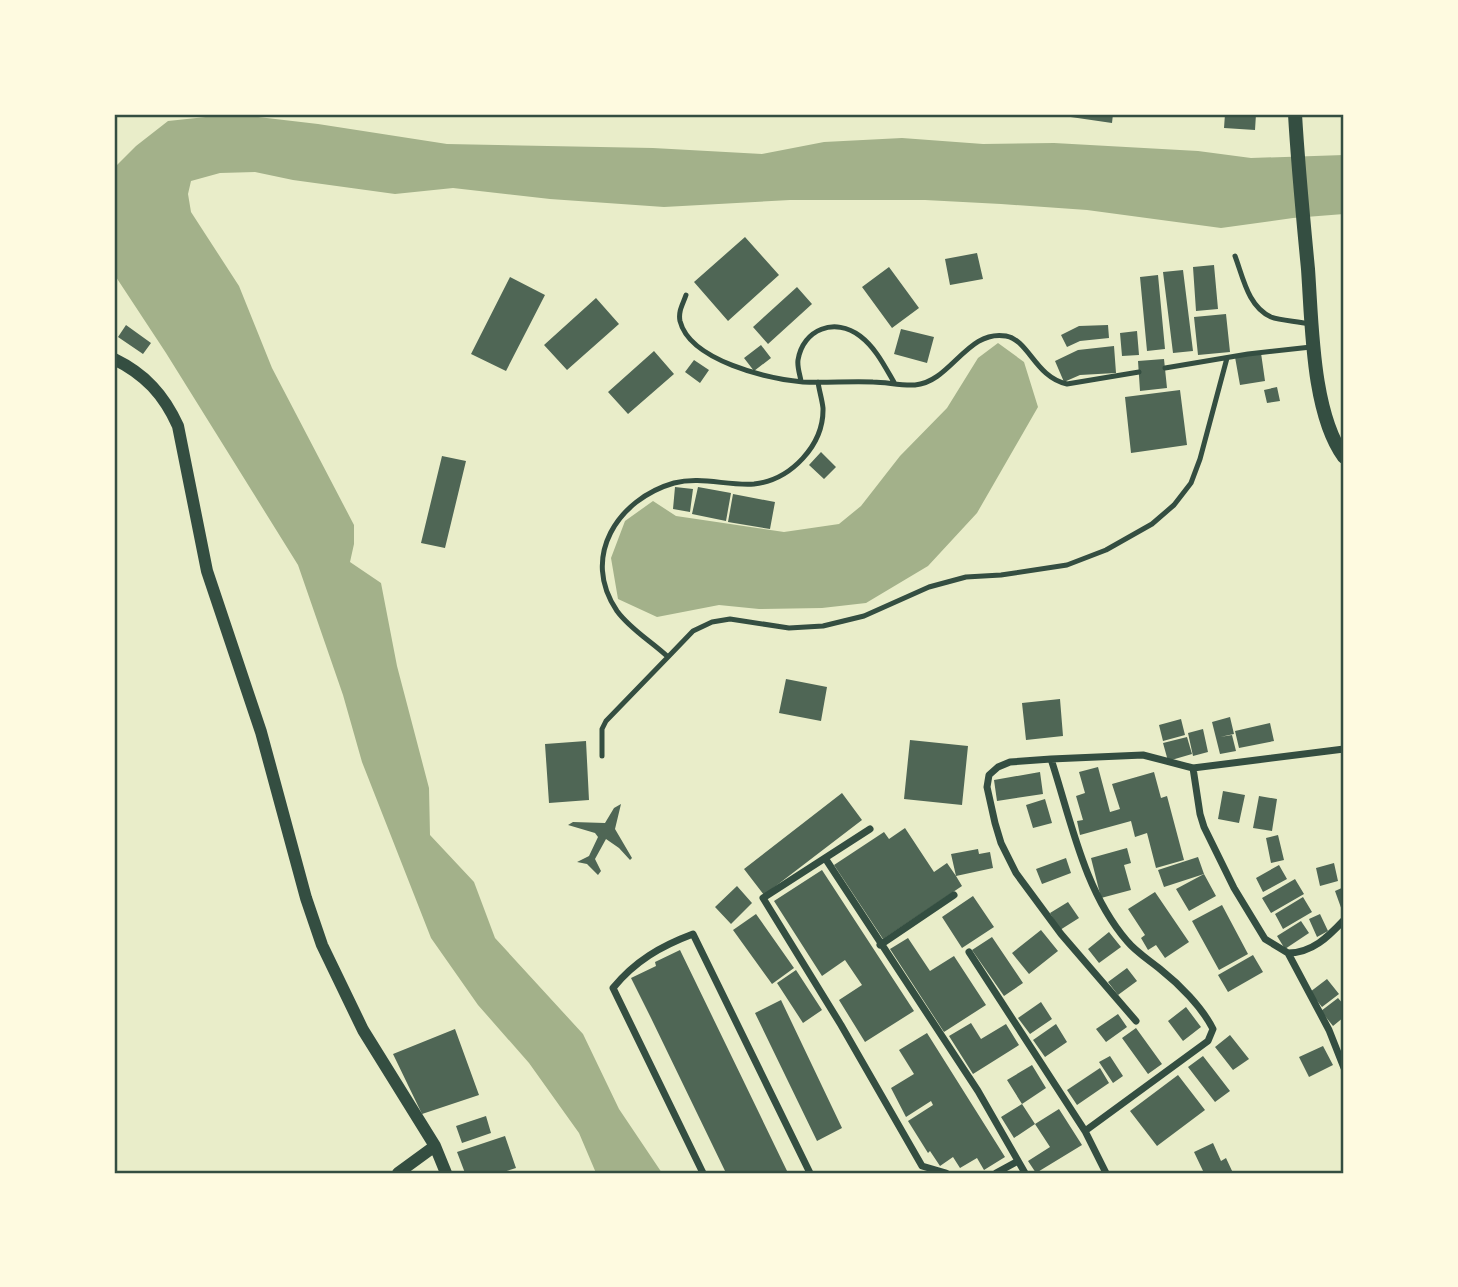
<svg xmlns="http://www.w3.org/2000/svg" width="1458" height="1287" font-family="Mulish,sans-serif">
  <style>
    .water { fill: #a3b18a }
    .building { fill: #4f6655 }
    .lines { fill: none; stroke-linecap: round; stroke-linejoin: round }
    .service { stroke: #344e41; stroke-width: 5 }
    .minor { stroke: #344e41; stroke-width: 7 }
    .tertiary { stroke: #344e41; stroke-width: 12 }
    .secondary { stroke: #344e41; stroke-width: 14 }
    .neatline { fill: none; stroke: #344e41; stroke-width: 2.5 }
  </style>
  <rect width="100%" height="100%" fill="#e9edc9"/>
  <path class="water" d="M234 114 318 124 447 144 653 148 762 154 824 142 902 138 983 144 1054 143 1198 151 1251 158 1344 155V214L1293 218 1221 228 1087 210 1001 204 925 200H790L664 207 550 199 453 188 395 194 293 180 255 172 220 173 191 181 188 194 191 212 239 286 272 368 354 525V544L350 562 381 583 397 666 429 788 430 835 474 882 495 938 583 1034 619 1109 662 1173H596L579 1133 529 1063 478 1005 431 938 362 762 343 695 298 565 166 353 114 274V168L136 146 168 121Z
    M998 343 1024 362 1038 407 977 513 928 566 866 603 822 608 759 609 719 605 657 617 618 599 611 558 625 521 653 501 676 516 784 532 839 524 861 506 900 456 947 408 978 358Z"/>
  <path class="building" d="M1050 114H1113L1112 123Z
    M1225 114H1256L1255 130 1224 128Z
    M745 237 779 275 728 321 694 282Z
    M977 253 983 279 950 285 945 259Z
    M1214 265 1218 309 1196 311 1193 267Z
    M889 267 919 308 892 328 862 287Z
    M1183 270 1193 351 1173 353 1163 272Z
    M1158 275 1165 349 1147 351 1140 277Z
    M510 277 545 295 506 371 471 354Z
    M797 287 812 304 768 344 753 327Z
    M596 298 619 324 567 370 544 345Z
    M1226 314 1230 352 1198 355 1194 317Z
    M126 325 151 343 143 354 118 337Z
    M1108 325 1109 338 1080 341 1067 347 1061 335 1079 326Z
    M901 329 934 337 927 363 894 354Z
    M1137 331 1139 355 1122 356 1120 333Z
    M761 345 771 358 754 371 744 358Z
    M1114 346 1116 373 1080 375 1064 382 1055 361 1078 350Z
    M654 351 674 374 628 414 608 392Z
    M1261 353 1265 381 1240 385 1235 357Z
    M1164 359 1167 388 1140 391 1138 361Z
    M694 360 709 370 700 383 685 372Z
    M1277 387 1280 401 1267 403 1264 390Z
    M1180 390 1187 445 1131 453 1125 397Z
    M821 452 836 467 824 479 809 465Z
    M442 456 466 461 445 548 421 543Z
    M675 487 693 489 690 512 673 509Z
    M698 487 731 493 726 521 692 514Z
    M733 494 775 502 770 529 728 522Z
    M786 679 827 687 821 721 779 713Z
    M1060 699 1063 736 1026 740 1022 703Z
    M1230 717 1234 734 1220 737 1232 735 1236 751 1220 754 1212 722Z
    M1181 719 1185 735 1163 741 1159 725Z
    M1270 723 1274 741 1239 748 1235 731Z
    M1203 729 1208 752 1193 756 1188 733Z
    M1187 737 1192 754 1168 761 1163 743Z
    M910 740 968 746 962 805 904 799Z
    M586 741 589 800 549 803 545 744Z
    M1098 767 1110 812 1120 809 1112 784 1154 772 1161 798 1167 796 1184 860 1156 868 1147 833 1135 837 1131 821 1080 835 1077 821 1083 820 1076 796 1085 793 1079 772Z
    M1040 772 1043 794 997 801 994 780Z
    M1223 791 1245 795 1239 823 1218 819Z
    M842 793 862 820 764 895 744 869Z
    M1259 796 1277 799 1272 831 1253 828Z
    M1045 799 1052 823 1033 828 1026 805Z
    M621 804 615 829 632 858 630 860 619 848 606 839 595 859 601 871 598 875 587 864 577 862 589 856 598 837 595 833 568 825 573 822 605 823 614 808Z
    M905 828 934 872 947 863 956 876 951 854 978 849 979 854 990 852 993 868 956 876 962 886 883 939 834 865 884 832 889 839Z
    M1278 835 1284 860 1271 863 1266 838Z
    M1127 848 1131 863 1124 865 1131 890 1101 898 1091 858Z
    M1198 857 1204 874 1216 896 1189 911 1176 889 1204 874 1164 887 1158 870Z
    M1066 858 1071 873 1042 884 1036 869Z
    M1334 863 1338 881 1320 886 1316 868Z
    M1279 865 1287 879 1263 892 1256 878Z
    M822 870 914 1011 865 1042 839 1000 862 985 845 960 822 976 774 901Z
    M1295 879 1304 894 1271 913 1262 898Z
    M737 886 752 903 731 924 715 907Z
    M1344 887V916L1335 891Z
    M1155 892 1189 942 1165 958 1156 945 1148 950 1141 938 1145 935 1128 909Z
    M973 896 994 927 962 948 942 917Z
    M1303 897 1312 912 1283 929 1275 914Z
    M1068 902 1079 918 1060 930 1050 913Z
    M1222 905 1248 954 1219 970 1192 921Z
    M756 914 794 968 772 984 733 930Z
    M1320 914 1328 931 1317 937 1309 919Z
    M1301 921 1309 933 1285 949 1277 936Z
    M1041 930 1058 951 1029 974 1012 953Z
    M1109 932 1121 947 1099 963 1088 949Z
    M992 937 1023 983 1004 996 972 950Z
    M908 938 930 971 954 956 986 1005 944 1032 890 949Z
    M680 950 745 1084 788 1173H726L651 1018 631 978 656 966 655 962Z
    M1253 955 1263 972 1228 992 1218 975Z
    M1127 968 1137 981 1118 995 1108 982Z
    M796 970 822 1010 803 1023 777 983Z
    M1327 979 1339 994 1322 1007 1310 992Z
    M1338 998 1344 1005V1017L1333 1026 1321 1011Z
    M781 1000 842 1128 817 1141 755 1013Z
    M1041 1002 1052 1019 1030 1034 1018 1018Z
    M1186 1007 1201 1027 1183 1041 1168 1021Z
    M1118 1014 1127 1027 1106 1042 1096 1029Z
    M971 1023 981 1039 1006 1024 1019 1045 973 1074 949 1036Z
    M1056 1024 1067 1042 1045 1057 1033 1040Z
    M1136 1028 1162 1064 1148 1074 1122 1038Z
    M455 1029 479 1095 422 1114 393 1054Z
    M927 1033 1005 1157 984 1170 977 1158 960 1168 953 1157 940 1166 930 1151 928 1153 908 1121 933 1105 931 1101 906 1117 891 1088 914 1074 899 1050Z
    M1230 1035 1249 1059 1233 1070 1215 1047Z
    M1323 1046 1333 1065 1309 1077 1299 1057Z
    M1110 1056 1123 1076 1113 1083 1099 1062Z
    M1203 1056 1230 1091 1215 1102 1188 1067Z
    M1032 1065 1046 1088 1022 1104 1007 1080Z
    M1100 1068 1109 1083 1077 1105 1067 1090Z
    M1178 1075 1205 1110 1157 1146 1130 1111Z
    M1022 1104 1035 1124 1059 1109 1082 1145 1036 1173 1028 1161 1050 1147 1035 1124 1014 1138 1001 1117Z
    M486 1116 491 1133 462 1143 456 1126Z
    M505 1136 516 1168 500 1173H465L457 1152Z
    M1213 1143 1221 1161 1226 1158 1233 1173H1204L1194 1152Z"/>
  <g class="lines">
    <path class="service" d="M1235 256C1243 277 1248 307 1271 317 1281 321 1298 321 1309 324
      M686 295C683 304 678 311 680 321 690 361 769 379 803 382 826 383 850 381 873 382 886 382 901 386 915 385 951 382 967 329 1006 336 1029 340 1035 377 1067 384L1139 372
      M1165 368 1248 354 1311 347
      M801 381C800 375 797 367 798 360 803 329 835 317 860 336 876 348 885 367 895 384
      M668 657 693 631 712 622 730 619 789 628 823 626 864 616 929 587 966 577 1001 575 1067 565 1106 550 1152 524 1174 505 1191 483 1200 459 1227 358
      M602 756V729L606 721 668 657C651 641 631 630 617 611 580 557 618 499 674 483 701 476 727 486 754 484 791 480 824 445 823 408 822 399 819 390 818 382"/>
    <path class="minor" d="M1051 759C1071 820 1084 891 1127 941 1136 952 1149 960 1160 969 1179 984 1202 1007 1213 1029L1208 1041 1085 1131
      M1193 768 1200 814 1204 827 1234 888 1265 939 1288 953 1329 1030 1344 1068
      M870 829 763 898 841 1025 922 1166 946 1173
      M825 858 978 1091 1025 1173
      M880 945 954 895
      M969 952 1085 1131 1106 1173
      M1288 953C1312 953 1328 937 1344 920
      M1136 1021 1061 934 1016 873 1001 843 995 823 987 787 989 775 998 767 1010 762 1051 759 1143 755 1193 768 1344 749
      M703 1173 613 988C635 961 661 946 693 934L810 1173
      M996 1173 1018 1161"/>
    <path class="tertiary" d="M114 359C145 374 164 395 178 426L207 571 261 732 306 898 322 945 363 1030 435 1146 446 1173
      M398 1173 435 1146"/>
    <path class="secondary" d="M1295 114C1298 166 1303 217 1308 269 1312 324 1312 413 1344 457"/>
  </g>
  <rect width="1458" height="1287" fill="none" stroke="#fefae0" stroke-width="231"/>
  <rect x="116" y="116" width="1226" height="1056" class="neatline"/>
</svg>
